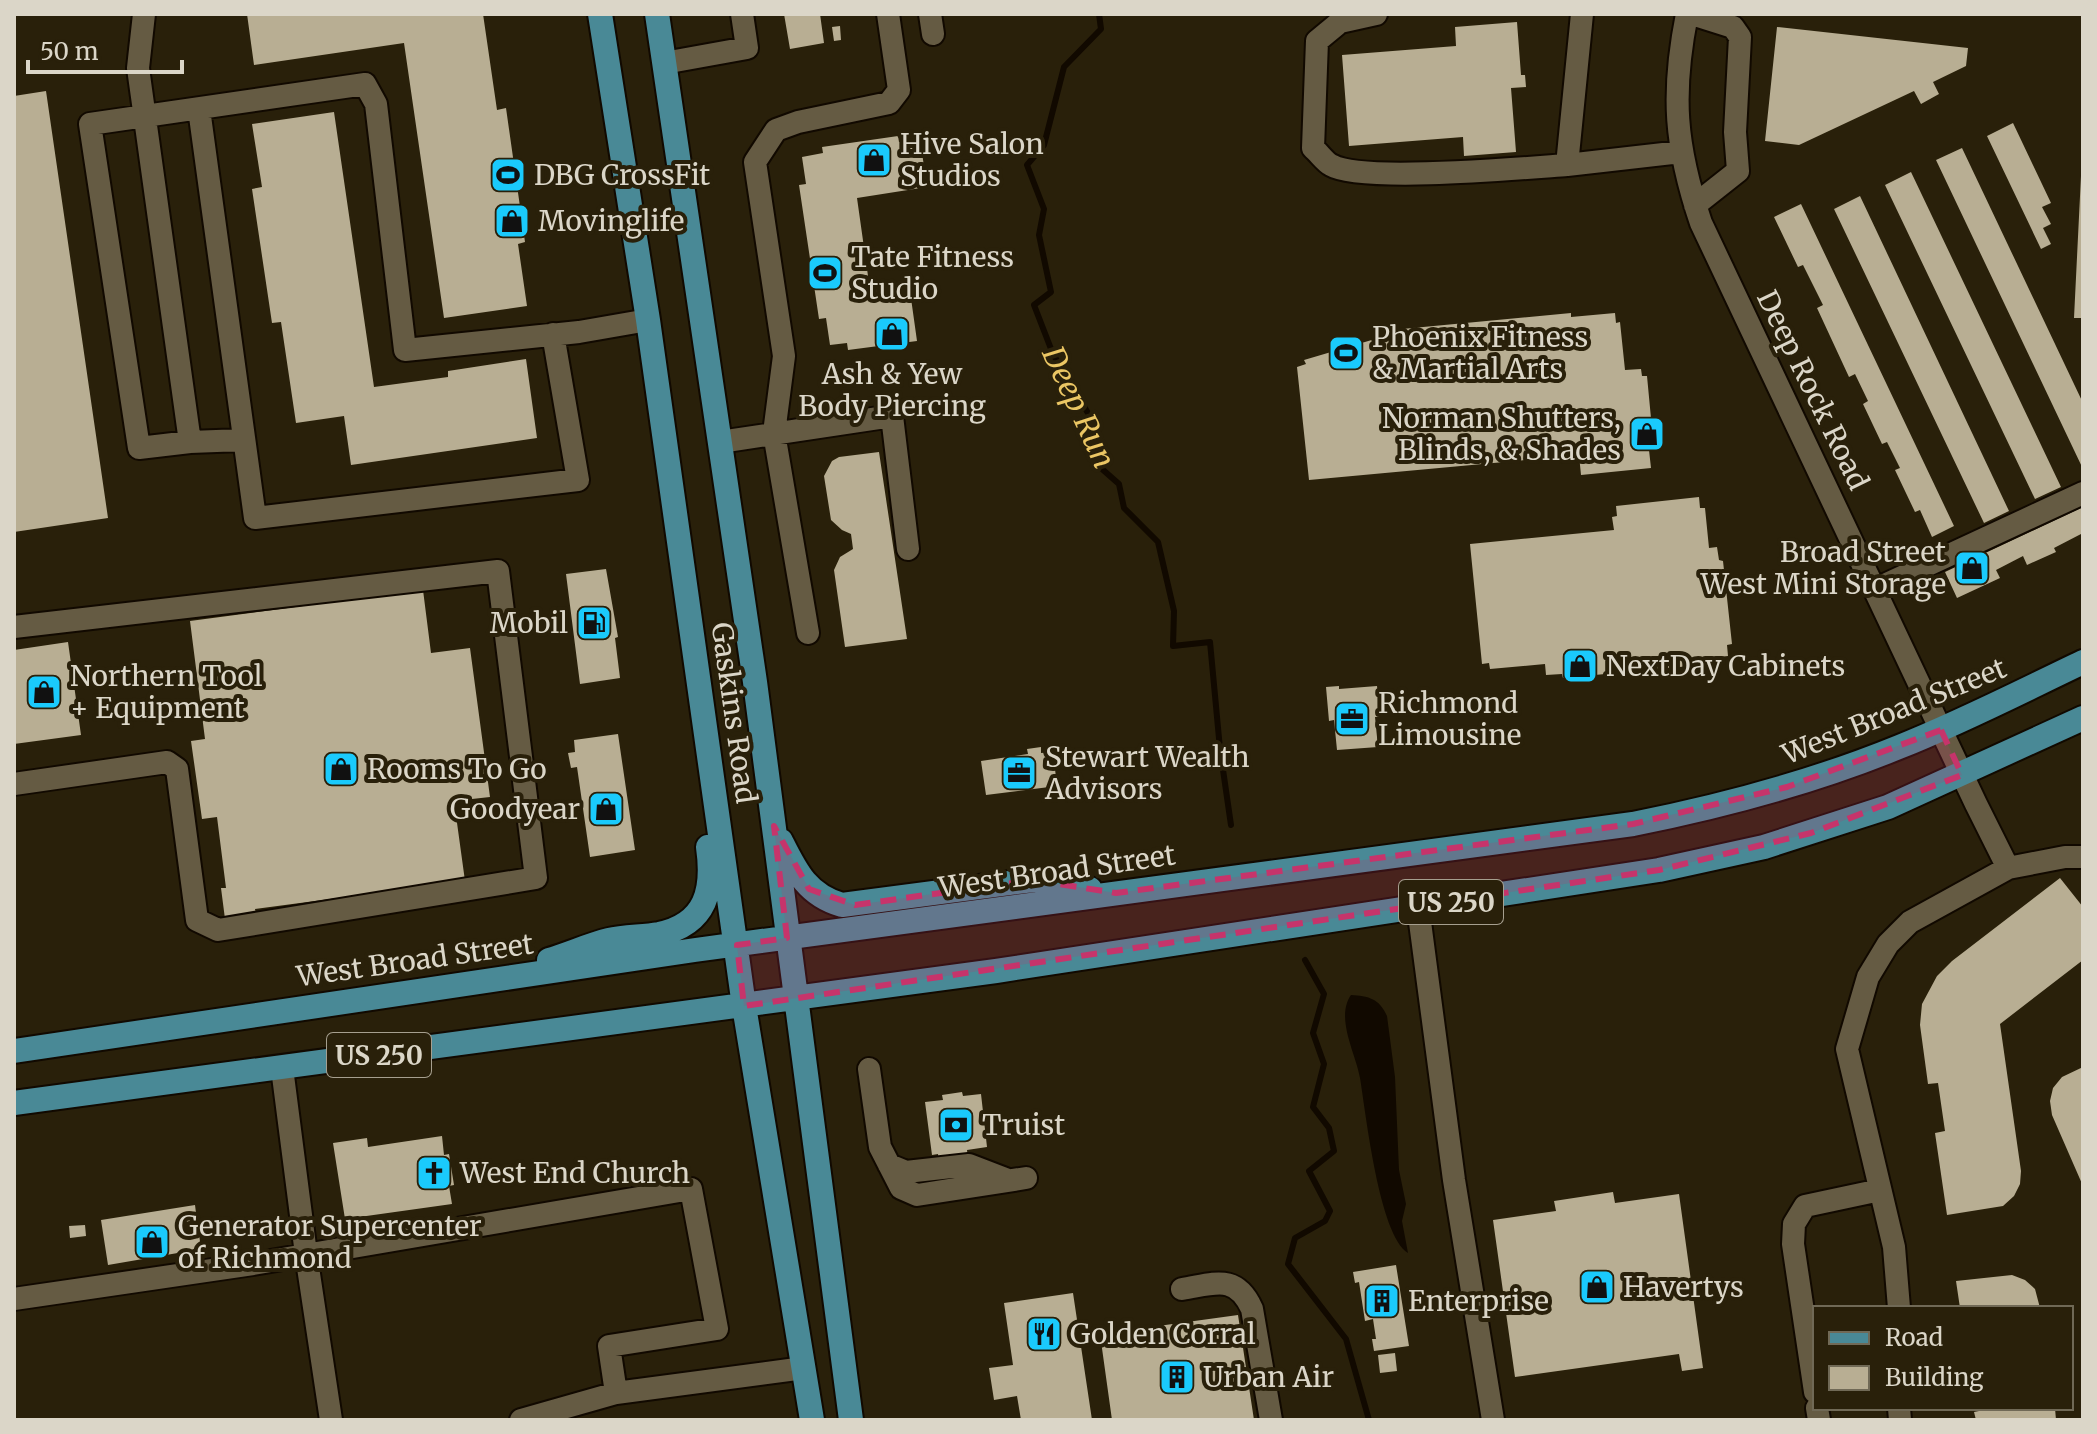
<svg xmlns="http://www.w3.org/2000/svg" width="2097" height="1434" font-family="Merriweather,serif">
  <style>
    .water { fill: #110900 }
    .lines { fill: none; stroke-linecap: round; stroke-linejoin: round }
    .stream { stroke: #110900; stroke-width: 6 }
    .building { fill: #b8ae93 }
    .minor-casing { stroke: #110900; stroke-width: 26 }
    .major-casing { stroke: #110900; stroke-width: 28 }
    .minor { stroke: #655b43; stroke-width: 22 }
    .major { stroke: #498996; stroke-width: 24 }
    .marked { fill: #c6346b; fill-opacity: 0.2; stroke: #c6346b; stroke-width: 6; stroke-dasharray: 16 10; stroke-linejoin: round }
    .labels { text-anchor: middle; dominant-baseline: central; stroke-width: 8; stroke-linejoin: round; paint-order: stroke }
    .shield { fill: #29200a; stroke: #a69f8f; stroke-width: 2 }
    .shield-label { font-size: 26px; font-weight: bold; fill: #dbd6c8 }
    .poi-label { font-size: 28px; fill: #dbd6c8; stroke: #29200a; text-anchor: start }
    .street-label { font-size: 28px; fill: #dbd6c8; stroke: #29200a }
    .water-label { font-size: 30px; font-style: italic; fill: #ebc664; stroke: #29200a }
  </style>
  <rect width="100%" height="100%" fill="#29200a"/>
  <path class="water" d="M1351 995C1368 996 1379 998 1387 1016L1395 1077 1399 1170 1406 1204 1402 1221 1408 1253C1379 1235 1366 1114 1360 1078 1356 1054 1335 1018 1351 995Z"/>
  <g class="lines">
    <path class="stream" d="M1099 14 1101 29 1064 67 1044 145 1027 165 1044 209 1039 235 1051 292 1034 305 1053 354 1095 425 1102 469 1119 484 1124 508 1158 542 1174 611 1173 646 1210 642 1220 749 1231 825
      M1305 960 1324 994 1313 1033 1324 1064 1313 1107 1329 1128 1334 1151 1309 1171 1330 1211 1325 1221 1295 1238 1288 1264 1346 1339 1369 1420"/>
  </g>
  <path class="building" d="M247 14H483L497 110 506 108 525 242 518 244 527 306 444 318 404 43 254 65Z
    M784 14H820L824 43 790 49Z
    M1517 22 1521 75H1525L1526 87 1511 88 1516 152 1464 156 1463 137 1349 146 1342 55 1456 46 1455 27Z
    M840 26 841 40 834 41 832 27Z
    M1777 27 1968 48 1966 66 1933 82 1939 94 1921 104 1914 91 1799 145 1765 141Z
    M46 91 108 518 14 532V96Z
    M334 112 374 387 448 377V371L526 359 537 438 351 465 344 416 296 423 281 322 272 323 252 189 262 187 252 124Z
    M2013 123 2051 203 2042 207 2051 224 2043 228 2051 244 2041 249 1987 136Z
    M898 136 899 142 920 139 927 187 857 198 870 290 909 284 917 341 848 350 847 343 830 345 826 318 819 319 799 185 806 184 802 157 823 153 822 147Z
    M1962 148 2083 403V469L1936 160Z
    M1911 172 2061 487 2035 499 1885 185Z
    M2081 176H2083V318H2074Z
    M1860 196 2009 511 1984 523 1834 209Z
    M1801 204 1954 526 1932 537 1920 510 1915 512 1895 470 1900 468 1887 442 1882 444 1863 404 1868 401 1855 374 1849 377 1817 308 1823 305 1803 265 1798 267 1774 217Z
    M1571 313V317L1615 313 1616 323 1620 322 1625 370 1641 369 1642 376H1647L1654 450H1649L1651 468 1581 475 1579 455 1309 480 1297 367 1306 364 1304 360 1392 334 1394 338 1402 335V329Z
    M879 452 907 639 845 647 834 570 840 557 853 549 851 534 842 530 831 520 824 476 832 461 839 457Z
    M1699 497 1700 508H1705L1709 548 1717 547 1719 560 1723 561 1732 644 1727 645 1728 656 1689 660 1690 666 1563 678 1562 674 1546 675 1545 664 1490 669 1489 663 1482 664 1470 544 1614 530 1612 517 1617 516 1616 506Z
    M2083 507V540L2081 534 2054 548 2056 552 2027 565 2023 556 1996 570 2000 578 1957 598 1945 572Z
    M606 569 618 637 615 638 620 678 580 684 566 574Z
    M423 590 431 653 470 648 490 797 454 801 465 881 255 909 256 915 225 919 221 888H226L217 817 202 819 191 741 205 739 190 621Z
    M68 642 81 735 14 744V650Z
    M1339 686V689L1377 686 1380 717H1375L1378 747 1337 750 1334 720 1329 721 1326 687Z
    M618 734 635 850 590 857 577 767 571 768 568 753 575 752 574 740Z
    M1041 747V753L1053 752 1057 786 986 795 981 761 1028 754 1027 749Z
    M2060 878 2083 907V960L2000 1024 2021 1171 2020 1184 2014 1196 2003 1206 1947 1215 1935 1133 1945 1131 1938 1083 1928 1084 1920 1025 1922 1004 1937 976 1952 961Z
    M2083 1067V1186L2052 1115 2050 1101 2053 1088 2062 1077Z
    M962 1092 963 1096 981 1094 987 1147 967 1150 970 1175 941 1179 938 1154 932 1155 925 1102 943 1100 942 1095Z
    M442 1136 444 1155 449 1154 454 1185 449 1186 452 1204 345 1219 333 1143 367 1138 368 1147Z
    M1613 1192 1615 1203 1679 1194 1703 1368 1682 1371 1679 1354 1515 1377 1493 1220 1556 1211 1554 1201Z
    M195 1205 197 1221 204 1220 207 1233 199 1234 201 1249 108 1265 101 1220Z
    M85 1225 86 1236 70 1238 69 1226Z
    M1396 1265 1409 1346 1374 1351 1372 1339H1376L1373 1319 1365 1321 1359 1282 1355 1283 1353 1272Z
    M2012 1275 2025 1280 2035 1289 2040 1308H1960L1956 1281Z
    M1073 1293 1092 1420H1021L1017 1396 994 1400 989 1368 1013 1365 1004 1303Z
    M1238 1315 1254 1420H1112L1100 1334Z
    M1395 1353 1397 1371 1380 1373 1378 1355Z
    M1984 1408H2055L2056 1420H1976L1974 1412 1984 1410Z"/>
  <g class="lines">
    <defs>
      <path id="minor" d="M144 14 138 68 190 442
        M930 14 933 34
        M1376 14 1340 22 1317 41 1313 148C1319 153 1325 162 1331 165 1361 183 1525 168 1567 165
        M1582 14 1567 165 1681 152
        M1687 14C1671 94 1675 146 1701 223L1976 804 2008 868
        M1692 14 1733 27 1740 37 1735 132 1738 171 1695 205
        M664 63 747 48 742 14
        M199 109 255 518 578 480 553 334
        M243 440 190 442 139 448 90 124 365 84 376 104 405 350 579 332 648 320
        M720 442 892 416 908 549
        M1876 589 2083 493
        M14 627 498 571 536 878 218 930 197 920 177 769 167 762 14 784
        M808 633 774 433 784 356 755 162 776 130 798 122 889 103 899 90 888 14
        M1418 907 1454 1180 1493 1420
        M282 1068 306 1254 331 1420
        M869 1069 880 1147 901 1188 917 1195 1026 1178
        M889 1165 906 1172 969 1165 1008 1180
        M1182 1289C1214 1284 1236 1273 1252 1309L1271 1420
        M14 1299 253 1264 691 1189 717 1329 609 1346 616 1393
        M1899 1308 1894 1247 1847 1049 1868 977 1888 944 1910 922 2008 868 2065 857H2083
        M1815 1392 1793 1244 1794 1224 1805 1206 1880 1190
        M1817 1408 1819 1420
        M1899 1408 1900 1420
        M521 1420 616 1393 804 1368"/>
      <path id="major" d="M600 14 648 320 744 1006 812 1420
        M657 14 755 682 851 1420
        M781 841C796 871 807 895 842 905L1033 880 1090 889
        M549 960C569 954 589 945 609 940 625 936 642 937 659 934 707 924 714 889 708 847
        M14 1051 695 950 1633 824C1724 806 1813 782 1899 747 1962 722 2022 691 2083 662
        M14 1103 996 971 1659 870 1764 847 1888 807 2083 718"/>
    </defs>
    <use href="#minor" class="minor-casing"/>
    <use href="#major" class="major-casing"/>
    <use href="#minor" class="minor"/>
    <use href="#major" class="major"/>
  </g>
  <path class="marked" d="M1941 730 1962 775 1811 833 1659 870 744 1006 737 945 787 938 774 826 809 889 855 905 1033 880 1116 893 1633 824 1787 787Z"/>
  <defs>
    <symbol id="shop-square" viewBox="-11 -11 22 22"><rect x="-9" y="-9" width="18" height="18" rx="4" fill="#1acafc" stroke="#29200a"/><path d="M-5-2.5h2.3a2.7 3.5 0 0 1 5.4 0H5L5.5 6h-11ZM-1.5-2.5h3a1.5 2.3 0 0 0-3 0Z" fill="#111"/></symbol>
    <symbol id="stadium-square" viewBox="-11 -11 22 22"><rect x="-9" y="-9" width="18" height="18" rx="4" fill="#1acafc" stroke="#29200a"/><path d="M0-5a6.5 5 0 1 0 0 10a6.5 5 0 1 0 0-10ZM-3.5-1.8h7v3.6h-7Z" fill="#111"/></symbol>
    <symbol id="fuel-square" viewBox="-11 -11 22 22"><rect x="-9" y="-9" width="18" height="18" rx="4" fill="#1acafc" stroke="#29200a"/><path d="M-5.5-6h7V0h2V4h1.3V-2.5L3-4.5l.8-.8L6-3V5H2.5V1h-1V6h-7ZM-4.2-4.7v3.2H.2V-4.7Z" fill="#111"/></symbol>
    <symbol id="office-square" viewBox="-11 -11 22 22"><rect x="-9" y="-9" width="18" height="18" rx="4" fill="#1acafc" stroke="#29200a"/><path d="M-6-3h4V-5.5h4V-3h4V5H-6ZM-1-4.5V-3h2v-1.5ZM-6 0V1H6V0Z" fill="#111"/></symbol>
    <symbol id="bank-square" viewBox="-11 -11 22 22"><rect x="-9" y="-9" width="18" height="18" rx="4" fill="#1acafc" stroke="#29200a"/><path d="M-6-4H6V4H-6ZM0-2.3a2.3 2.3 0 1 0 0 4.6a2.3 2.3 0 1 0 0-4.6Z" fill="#111"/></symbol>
    <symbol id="church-square" viewBox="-11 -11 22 22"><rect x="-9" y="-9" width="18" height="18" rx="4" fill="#1acafc" stroke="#29200a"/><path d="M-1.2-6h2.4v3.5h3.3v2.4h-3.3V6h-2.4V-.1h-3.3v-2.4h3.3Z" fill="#111"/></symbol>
    <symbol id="building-square" viewBox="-11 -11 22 22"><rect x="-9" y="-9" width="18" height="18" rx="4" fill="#1acafc" stroke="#29200a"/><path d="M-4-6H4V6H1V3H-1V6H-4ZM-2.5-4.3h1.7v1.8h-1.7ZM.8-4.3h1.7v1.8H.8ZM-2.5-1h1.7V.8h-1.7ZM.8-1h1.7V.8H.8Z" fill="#111"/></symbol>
    <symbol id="restaurant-square" viewBox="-11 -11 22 22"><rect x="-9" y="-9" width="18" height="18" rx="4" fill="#1acafc" stroke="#29200a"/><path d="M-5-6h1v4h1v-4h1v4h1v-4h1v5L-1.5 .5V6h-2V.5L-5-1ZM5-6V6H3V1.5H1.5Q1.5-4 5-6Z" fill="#111"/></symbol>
  </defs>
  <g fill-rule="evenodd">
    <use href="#shop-square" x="854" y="140" width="40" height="40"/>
    <use href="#stadium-square" x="488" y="155" width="40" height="40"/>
    <use href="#shop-square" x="492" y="201" width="40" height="40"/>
    <use href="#stadium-square" x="805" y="253" width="40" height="40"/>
    <use href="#shop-square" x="872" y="314" width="40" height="40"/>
    <use href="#stadium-square" x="1326" y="333" width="40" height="40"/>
    <use href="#shop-square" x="1627" y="414" width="40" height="40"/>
    <use href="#shop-square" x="1952" y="548" width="40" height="40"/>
    <use href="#fuel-square" x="574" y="603" width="40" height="40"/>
    <use href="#shop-square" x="1560" y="646" width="40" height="40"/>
    <use href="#shop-square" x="24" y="672" width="40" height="40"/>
    <use href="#office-square" x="1332" y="699" width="40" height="40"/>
    <use href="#shop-square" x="321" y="749" width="40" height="40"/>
    <use href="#office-square" x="999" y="753" width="40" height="40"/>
    <use href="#shop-square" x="586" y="789" width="40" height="40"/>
    <use href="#bank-square" x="936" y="1105" width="40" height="40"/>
    <use href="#church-square" x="414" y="1153" width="40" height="40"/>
    <use href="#shop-square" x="132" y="1222" width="40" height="40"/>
    <use href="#shop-square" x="1577" y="1267" width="40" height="40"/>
    <use href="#building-square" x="1362" y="1281" width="40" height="40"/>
    <use href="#restaurant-square" x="1024" y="1314" width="40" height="40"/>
    <use href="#building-square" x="1157" y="1357" width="40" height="40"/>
  </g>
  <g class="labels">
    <g class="shield">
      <rect x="1399" y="880" width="104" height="44" rx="6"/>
      <rect x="327" y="1033" width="104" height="44" rx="6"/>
    </g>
    <g class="shield-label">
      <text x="1451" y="902">US 250</text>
      <text x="379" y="1055">US 250</text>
    </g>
    <g class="poi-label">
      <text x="900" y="144">Hive Salon<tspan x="900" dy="32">Studios</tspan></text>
      <text x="534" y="175">DBG CrossFit</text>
      <text x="538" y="221">Movinglife</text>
      <text x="851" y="257">Tate Fitness<tspan x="851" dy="32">Studio</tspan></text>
      <text x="1372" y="337">Phoenix Fitness<tspan x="1372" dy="32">&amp; Martial Arts</tspan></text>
      <text x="892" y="374" text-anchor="middle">Ash &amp; Yew<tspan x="892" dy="32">Body Piercing</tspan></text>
      <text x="1621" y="418" text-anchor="end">Norman Shutters,<tspan x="1621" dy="32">Blinds, &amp; Shades</tspan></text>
      <text x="1946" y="552" text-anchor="end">Broad Street<tspan x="1946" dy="32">West Mini Storage</tspan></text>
      <text x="568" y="623" text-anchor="end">Mobil</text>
      <text x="1606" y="666">NextDay Cabinets</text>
      <text x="70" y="676">Northern Tool<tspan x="70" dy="32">+ Equipment</tspan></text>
      <text x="1378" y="703">Richmond<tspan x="1378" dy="32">Limousine</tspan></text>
      <text x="1045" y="757">Stewart Wealth<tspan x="1045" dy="32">Advisors</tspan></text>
      <text x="367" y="769">Rooms To Go</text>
      <text x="580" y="809" text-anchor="end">Goodyear</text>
      <text x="982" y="1125">Truist</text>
      <text x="460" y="1173">West End Church</text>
      <text x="178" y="1226">Generator Supercenter<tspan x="178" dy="32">of Richmond</tspan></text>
      <text x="1623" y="1287">Havertys</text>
      <text x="1408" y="1301">Enterprise</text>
      <text x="1070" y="1334">Golden Corral</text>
      <text x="1203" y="1377">Urban Air</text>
    </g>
    <g class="street-label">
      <text transform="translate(1813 390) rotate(64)">Deep Rock Road</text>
      <text transform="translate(1894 711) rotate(-22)">West Broad Street</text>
      <text transform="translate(734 713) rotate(82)">Gaskins Road</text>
      <text transform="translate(1057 871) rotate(-8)">West Broad Street</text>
      <text transform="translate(415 960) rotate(-8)">West Broad Street</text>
    </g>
    <g class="water-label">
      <text transform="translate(1079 407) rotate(65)">Deep Run</text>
    </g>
  </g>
  <rect width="2097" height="1434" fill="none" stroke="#dbd6c8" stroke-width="32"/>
  <rect x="1813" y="1306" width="260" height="104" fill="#29200a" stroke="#706956" stroke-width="2"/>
  <rect x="1829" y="1332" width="40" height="12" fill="#498996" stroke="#706956" stroke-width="2"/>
  <text x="1885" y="1346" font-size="24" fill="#dbd6c8">Road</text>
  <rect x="1829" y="1366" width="40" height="24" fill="#b8ae93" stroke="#706956" stroke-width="2"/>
  <text x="1885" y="1386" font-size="24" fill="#dbd6c8">Building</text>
  <path d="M28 60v12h154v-12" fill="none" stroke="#dbd6c8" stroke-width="4"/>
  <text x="40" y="60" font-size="24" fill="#dbd6c8" stroke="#29200a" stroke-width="6" paint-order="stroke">50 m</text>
</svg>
